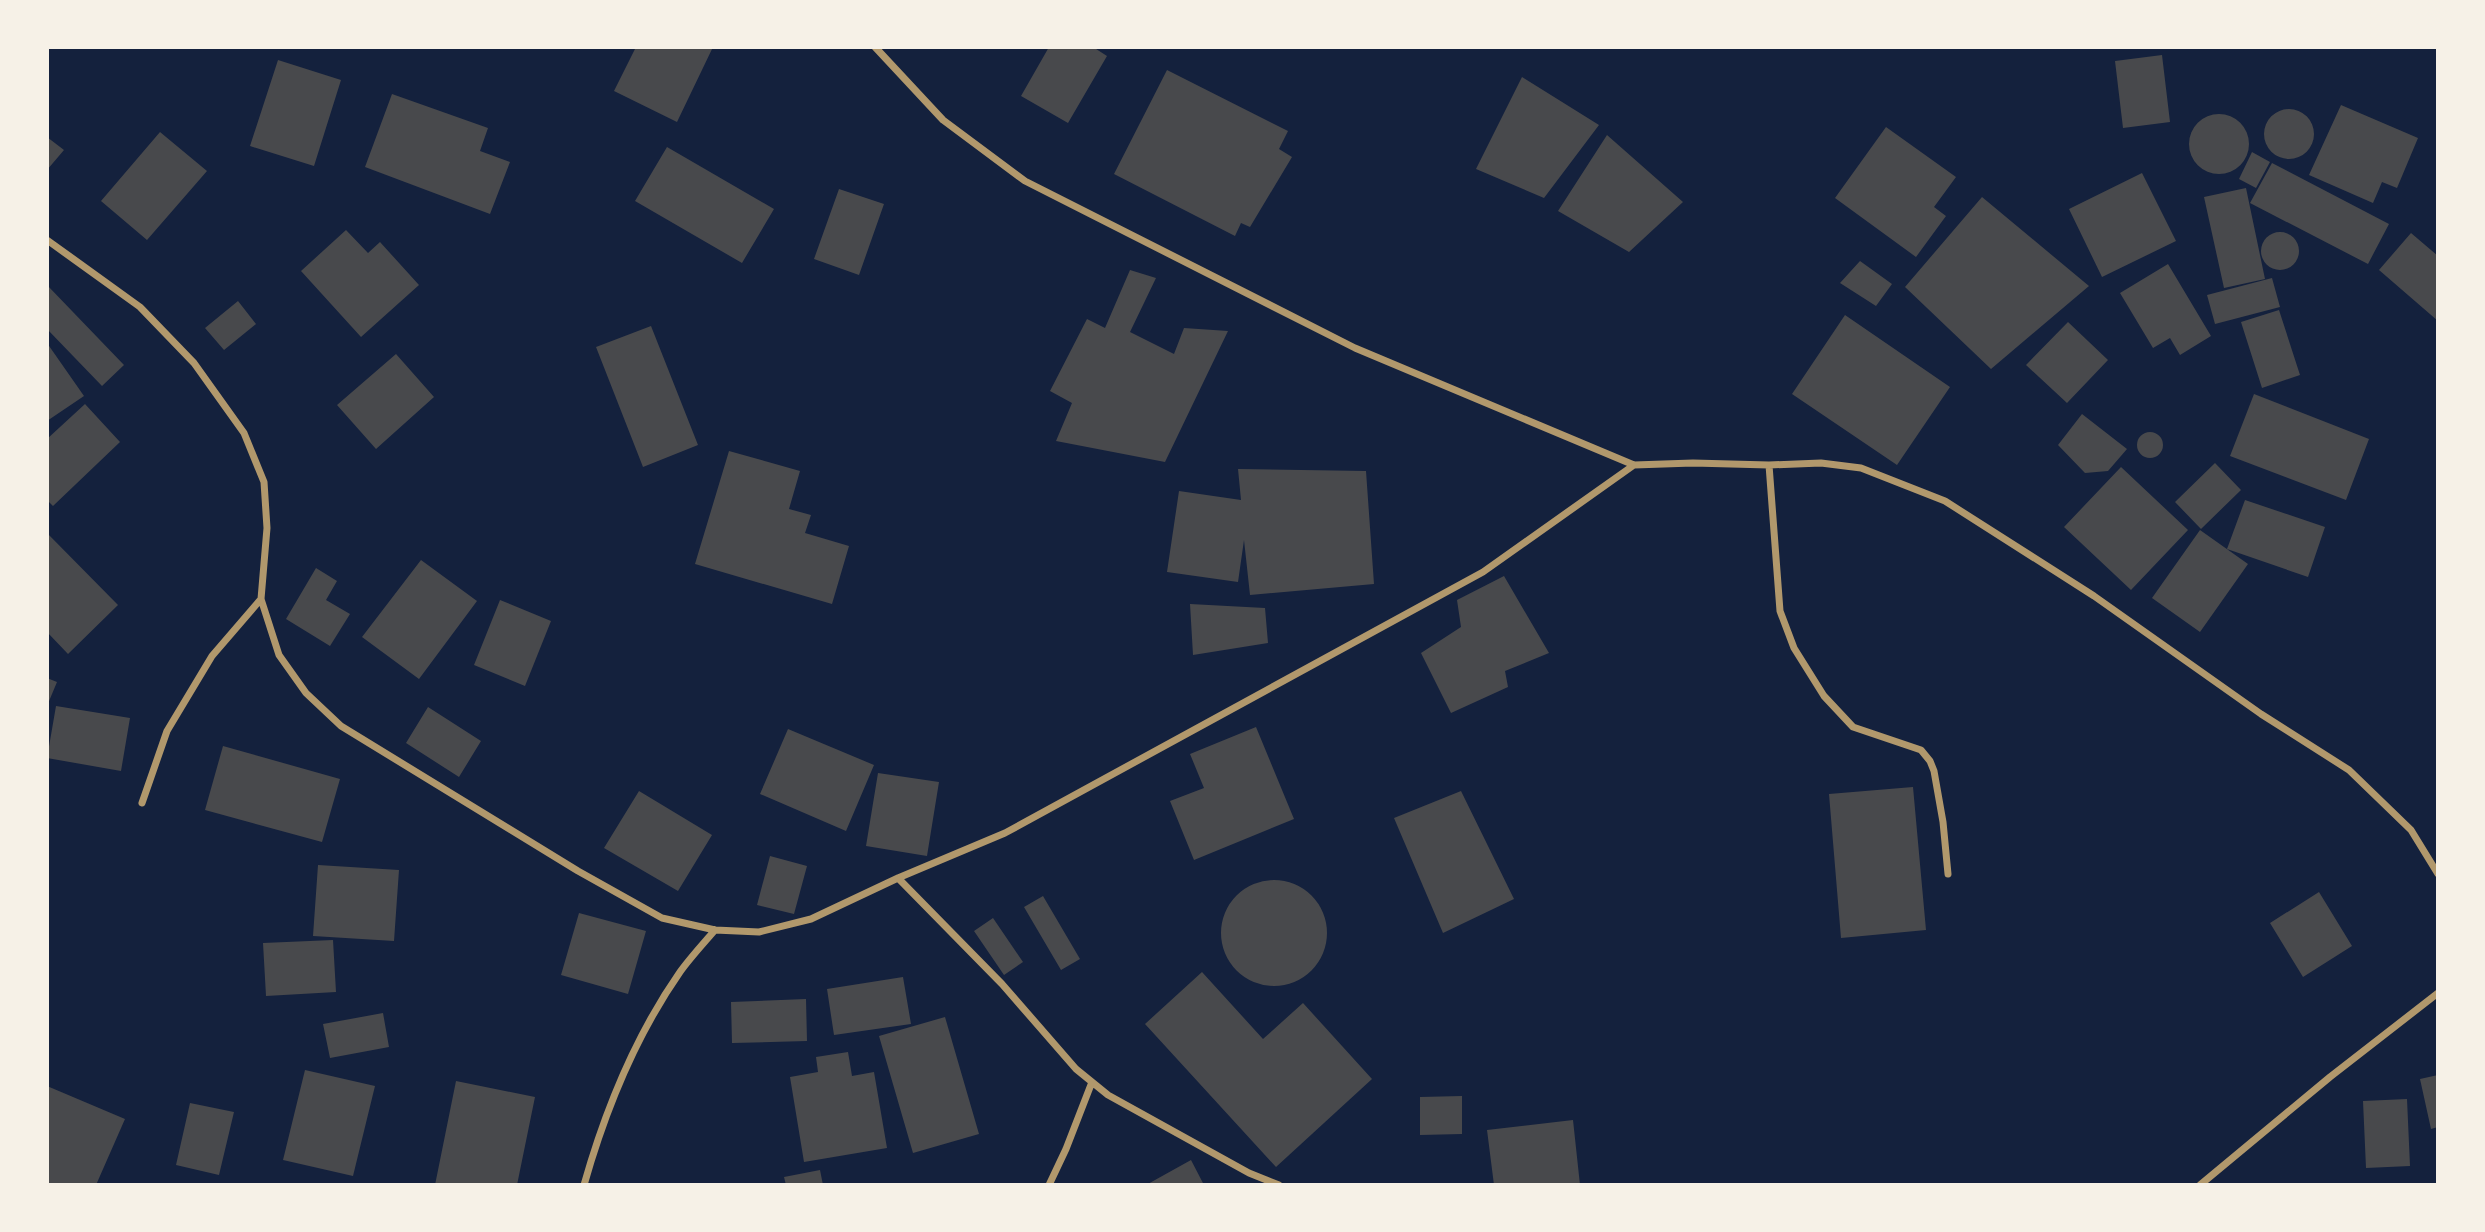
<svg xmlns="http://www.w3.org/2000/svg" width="2485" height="1232" font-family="'IBM Plex Serif',serif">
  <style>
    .building { fill: #48494c }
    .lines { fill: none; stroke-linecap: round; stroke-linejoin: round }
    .minor { stroke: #b1986c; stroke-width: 7 }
  </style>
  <rect width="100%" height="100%" fill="#14213d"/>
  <path class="building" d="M636 47H713L677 122 614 91Z
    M1049 47H1093L1107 56 1068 123 1021 96Z
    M2162 55 2170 122 2123 128 2115 61Z
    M278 60 341 80 314 166 250 146Z
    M1167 70 1288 131 1279 149 1292 157 1250 227 1241 223 1235 236 1114 174Z
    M1522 77 1599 125 1544 198 1476 169Z
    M392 94 488 128 480 151 510 162 490 214 365 167Z
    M2341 105 2418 138 2397 188 2382 182 2373 203 2309 175Z
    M2264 134a25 25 0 1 1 50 0a25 25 0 1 1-50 0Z
    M2189 144a30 30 0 1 1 60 0a30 30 0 1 1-60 0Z
    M1886 127 1956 177 1934 207 1946 216 1916 257 1835 198Z
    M160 132 207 171 147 240 101 201Z
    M1607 135 1683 202 1629 252 1558 211Z
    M47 137 64 150 47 170Z
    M667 147 774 209 742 263 635 201Z
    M2252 152 2270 162 2256 188 2239 179Z
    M2272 163 2389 224 2368 264 2250 203Z
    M2142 173 2176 241 2102 277 2069 209Z
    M2246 188 2265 279 2224 288 2204 197Z
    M839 189 884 204 859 275 814 259Z
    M1982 197 2089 286 1991 369 1905 287Z
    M346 230 368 253 380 242 419 285 361 337 301 271Z
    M2261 251a19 19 0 1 1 38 0a19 19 0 1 1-38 0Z
    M2411 233 2438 256V321L2379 270Z
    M1860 261 1892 284 1876 306 1840 283Z
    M2168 264 2211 336 2180 355 2170 338 2153 348 2120 293Z
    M1130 270 1156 278 1130 332 1174 354 1184 328 1228 331 1165 462 1056 441 1072 403 1050 391 1087 319 1105 328Z
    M2272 278 2280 307 2215 324 2207 295Z
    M47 285 124 365 102 386 47 329Z
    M238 301 256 324 224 350 205 328Z
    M2279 310 2300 375 2262 388 2241 322Z
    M1845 315 1950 387 1897 465 1792 394Z
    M2068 322 2108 360 2067 403 2026 365Z
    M651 326 698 445 643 467 596 347Z
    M47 343 84 396 47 421Z
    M396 354 434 397 376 449 337 405Z
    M2254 394 2369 439 2346 500 2230 456Z
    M85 404 120 442 53 506 47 500V439Z
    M2082 414 2127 449 2108 471 2085 473 2058 445Z
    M2137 445a13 13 0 1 1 26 0a13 13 0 1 1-26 0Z
    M729 451 800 471 789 509 811 515 805 533 849 546 832 604 695 564Z
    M2215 463 2241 490 2201 529 2175 502Z
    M2121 467 2188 530 2131 590 2064 527Z
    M1238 469 1366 471 1374 584 1250 595 1244 540 1238 582 1167 572 1179 491 1241 500Z
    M2245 500 2325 527 2308 577 2227 549Z
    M2200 530 2248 564 2200 632 2152 598Z
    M47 533 118 605 68 654 47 632Z
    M421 560 477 601 419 679 362 637Z
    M316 568 337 581 326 600 350 614 330 646 286 619Z
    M1504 576 1549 653 1505 671 1508 687 1451 713 1421 653 1461 627 1457 600Z
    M500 600 551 621 525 686 474 665Z
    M1190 604 1265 608 1268 643 1193 655Z
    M47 678 57 682 47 706Z
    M56 706 130 718 121 771 47 758Z
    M428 707 481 741 459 777 406 743Z
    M1256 727 1294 819 1194 860 1170 801 1204 788 1190 754Z
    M788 729 874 765 846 831 760 794Z
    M223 746 340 779 322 842 205 810Z
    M878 773 939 782 927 856 866 846Z
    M1913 787 1926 930 1841 938 1829 794Z
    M639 791 712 835 678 891 604 848Z
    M1461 791 1514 899 1443 933 1394 818Z
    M770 856 807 866 794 914 757 905Z
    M318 865 399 870 394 941 313 936Z
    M1221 933a53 53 0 1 1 106 0a53 53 0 1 1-106 0Z
    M2319 892 2352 946 2303 977 2270 923Z
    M1043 896 1080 959 1061 970 1024 907Z
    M579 913 646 931 628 994 561 975Z
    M993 918 1023 962 1004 975 974 931Z
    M333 940 336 992 266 996 263 943Z
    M1202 972 1263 1039 1303 1003 1372 1079 1276 1167 1145 1024Z
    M903 977 911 1024 834 1035 827 989Z
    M806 999 807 1041 732 1043 731 1002Z
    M383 1013 389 1047 330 1058 323 1024Z
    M945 1017 979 1134 913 1153 879 1036Z
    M848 1052 852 1076 874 1072 887 1148 804 1162 790 1077 818 1072 816 1057Z
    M305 1070 375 1086 353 1176 283 1160Z
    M2438 1075V1127L2431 1129 2420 1079Z
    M456 1081 535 1097 517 1185H435Z
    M47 1086 125 1119 96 1185H47Z
    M1462 1096V1134L1420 1135V1097Z
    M2407 1099 2410 1166 2366 1168 2363 1101Z
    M190 1103 234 1112 219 1175 176 1165Z
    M1573 1120 1580 1185H1494L1487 1130Z
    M1191 1160 1204 1185H1146Z
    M820 1170 823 1185H786L784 1177Z"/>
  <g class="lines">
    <path class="minor" d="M875 47 943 120 1025 181 1355 348 1634 465 1693 463 1769 465 1821 463 1861 468 1945 501 2094 596 2261 714 2349 770 2411 830 2438 874
      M47 240 140 307 194 363 244 433 264 482 267 528 261 599 279 655 306 693 341 726 578 871 662 918 715 930 759 932 811 919 898 878 1005 833 1483 572 1634 465
      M1769 465 1780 611 1794 648 1824 696 1853 727 1921 750 1930 761 1934 771 1943 822 1948 874
      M142 803 167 731 212 656 261 599
      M898 878 1002 984 1076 1069 1108 1095 1249 1173 1279 1185
      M584 1185C605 1111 636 1035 680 972 690 958 703 944 715 930
      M1049 1185 1066 1149 1092 1082
      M2200 1185 2330 1077 2438 993"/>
  </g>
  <rect width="2485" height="1232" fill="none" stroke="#f6f1e7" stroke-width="98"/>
</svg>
